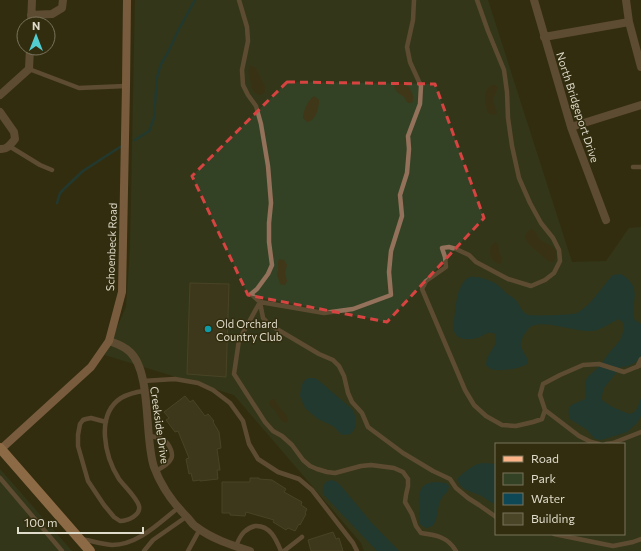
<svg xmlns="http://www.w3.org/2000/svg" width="641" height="551" font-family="Commissioner,sans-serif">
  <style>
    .green { fill: #334225; fill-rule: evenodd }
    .sand { fill: #403718 }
    .water { fill: #0e4755 }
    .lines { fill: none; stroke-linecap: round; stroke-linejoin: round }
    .stream { stroke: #0e4755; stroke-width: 2.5 }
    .building { fill: #4b4528; stroke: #645e40 }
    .service { stroke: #93715b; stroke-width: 4.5 }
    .minor { stroke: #93715b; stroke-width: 8 }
    .secondary { stroke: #ce9674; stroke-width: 8 }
    .primary { stroke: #fbb387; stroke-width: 10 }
    .marked { fill: none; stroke: #d74340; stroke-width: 3; stroke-dasharray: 8 5; stroke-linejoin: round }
    .culture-dot { fill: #0f9aa8; stroke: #332d10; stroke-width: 1.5 }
    .labels { text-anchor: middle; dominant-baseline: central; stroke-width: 3; stroke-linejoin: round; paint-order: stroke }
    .street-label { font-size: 11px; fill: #dfdccb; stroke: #332d10 }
    .poi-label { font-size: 11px; fill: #dfdccb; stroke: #332d10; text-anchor: start }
  </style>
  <rect width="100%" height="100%" fill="#332d10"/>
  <path class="green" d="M135 0H488L572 262 606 261 629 228 641 227V551H364L361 543 234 395 105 355 126 307 130 250ZM496 444H624V534H496Z
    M0 469 72 551H0Z"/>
  <path class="sand" d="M250 66H252L256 68 261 79 265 86V91L264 93 261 95C252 94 252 87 250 79 249 74 247 71 250 66Z
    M396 82C406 81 417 93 412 103H409L407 102 404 97 397 92 394 87Z
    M492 85H495L498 87 493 100 497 113 494 115 488 113C485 105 482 90 492 85Z
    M314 96 319 100C319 108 316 121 307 122L303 118C303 111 308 100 314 96Z
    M531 229C537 231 536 236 541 240 547 245 558 246 556 257 555 260 554 261 552 262 547 262 542 255 539 253 532 246 517 238 531 229Z
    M495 242 498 243 499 252 502 258 501 263 499 264C491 261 489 254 491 246Z
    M279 259 284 260 287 265 285 273 287 281 285 285 280 284 277 274 278 271V262Z
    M274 399C277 402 277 405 280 408 284 413 288 414 288 421L286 423C280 422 278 414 274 409L272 408 269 404 270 400Z"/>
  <path class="water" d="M621 274C641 286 633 297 633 317L635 320 641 324V357L636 362 629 366 621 367 604 388 601 399C608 406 620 410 629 414 638 413 638 405 641 398V416L637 423 627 432 611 437 601 440 595 439 586 429 570 419C565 403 574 405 585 399 587 392 583 385 587 378 591 373 597 369 601 365 603 362 604 359 606 357 616 343 623 343 624 324L619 319C610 323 600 331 591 331 575 332 545 320 532 326 528 328 527 331 524 335 522 338 520 343 521 346 522 351 526 355 528 360L527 364C520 369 498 372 491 369 489 368 487 366 486 365L487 358 496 343 495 334C486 330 485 336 477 338 475 339 472 339 470 339 461 340 455 337 453 328 455 316 455 303 459 291 461 286 464 279 470 277 477 276 490 280 496 284 500 286 502 289 505 292 508 295 512 297 515 299 520 304 521 313 529 315 535 316 572 315 577 313 592 305 601 287 613 275Z
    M308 378H314L318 380 352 409C357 418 358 426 351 434L342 435 333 426 318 419 305 408 300 396 301 388 303 382Z
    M485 463 496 464V504C490 503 487 499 482 496 476 493 466 491 462 487 459 484 458 482 458 478 466 471 474 463 485 463Z
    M332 480 337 482 341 486 371 522 399 551H377L323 494C322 486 324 481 332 480Z
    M436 482 446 483 449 486C449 492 444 494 441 499 437 507 438 519 434 524 432 527 429 527 426 528L420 524C419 518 419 513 419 508 419 494 418 483 436 482Z"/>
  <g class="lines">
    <path class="stream" d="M135 140 149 131 154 118 157 77 161 64 167 54 180 27 195 0
      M57 203 60 193 67 186 83 171 120 147"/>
  </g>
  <path class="building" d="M190 283 229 284 226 377 187 374Z
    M185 396 190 402 193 400 205 416 208 414 214 421 213 422 219 432 221 448 217 449 220 470H217L218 479 200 481V480L193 481 191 473 189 474 186 459 189 458 178 431 175 432 166 420 169 418 164 412Z
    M250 478H259V479L272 480 286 489 284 492 302 502 301 505 307 509 305 513 306 514 300 525 299 524 295 531 288 528 286 530 273 522 274 520 246 512 245 516 230 515V513H222V482H250Z
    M333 532 336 539 339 538 343 551H311L308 540Z"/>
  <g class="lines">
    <path class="service" d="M239 0 247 27 248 41 242 70 243 85 248 95 256 106 261 124 268 166 271 203 269 223V242L272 265 268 274 257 289 251 294 260 302 263 318 270 325 319 354 333 360 339 366 344 376 348 393 352 402 362 413 368 427 403 453 433 471 450 479 456 488 468 498 479 505 496 517
      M414 0 413 20 407 47 410 62 421 86 420 104 408 136 409 149 407 173 400 195 402 216 391 251 389 272 391 295 353 309 324 313 260 302 239 340 234 374 265 422 273 431 282 436 292 445 303 460 310 466 317 469 327 472 335 473 361 466 371 465 394 468 403 472 408 479V486L406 495 405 502 412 514 416 526 421 533C436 535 448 537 456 551
      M477 0 488 31 504 70 507 92 508 118 512 146 519 178 530 203 541 223 553 238 559 250 560 261 554 273 545 280 531 286 508 279 476 262 469 255 456 249 449 247 442 248 445 257 446 267 426 281 422 289 465 390 474 405 486 416 502 425 516 426 533 422 542 419 545 410 540 395 543 384 560 375 583 365 599 364 624 372 641 365
      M29 69 79 88 126 86
      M9 146 40 165 52 170
      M633 167H641
      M637 367 641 359
      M143 381 175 379 198 383 213 390 230 403 243 421 249 444 258 459 278 472 299 479 312 490 353 543 357 551
      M545 410 579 436 591 442 599 444
      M106 422 91 418 86 419 83 420 80 424 78 435V446L88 481 104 505 114 517 120 521C128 521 141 515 139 506 137 498 124 486 119 479 105 457 95 415 121 398 128 394 136 392 144 391
      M148 436C160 437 167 439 171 450 172 453 173 456 171 459 168 465 161 468 156 471
      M606 444 613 443 641 432
      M0 478 62 551
      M554 534 613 546 633 542 641 539
      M82 539C92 541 102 544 112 545 138 545 159 523 178 508
      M236 546C238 541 240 536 244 532 247 529 251 527 255 526 270 525 276 539 281 551
      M144 551 153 540 186 517
      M188 551 200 529
      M284 551 302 537"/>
    <path class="minor" d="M534 0 571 127 606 220
      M626 0 629 22 641 67
      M31 15 52 14 62 8 63 0
      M31 24 32 0
      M544 37 629 22
      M0 95 29 69 30 48
      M0 112 14 132 15 139C11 144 7 150 0 149
      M571 127 641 105
      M109 341C117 344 124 346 130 352 152 372 144 438 154 467 161 486 173 503 187 517 190 520 192 524 195 526 212 539 231 545 250 551"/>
    <path class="secondary" d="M1 449 91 367 109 341 122 292 126 86 127 0"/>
    <path class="primary" d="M0 448 90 551"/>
  </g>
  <path d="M0 0H641V551H0ZM287 82 435 84 484 218 387 322 248 295 192 176Z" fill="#332d10" fill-opacity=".55" fill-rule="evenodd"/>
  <path class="marked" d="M287 82 435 84 484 218 387 322 248 295 192 176Z"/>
  <circle class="culture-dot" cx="208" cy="329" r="4"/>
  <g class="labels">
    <g class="street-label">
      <text transform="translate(578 107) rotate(72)">North Bridgeport Drive</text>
      <text transform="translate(111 247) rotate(-88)">Schoenbeck Road</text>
      <text transform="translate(160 425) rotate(82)">Creekside Drive</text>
    </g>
    <g class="poi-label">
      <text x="216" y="323">Old Orchard<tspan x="216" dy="13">Country Club</tspan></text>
    </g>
  </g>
  <rect x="495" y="443" width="130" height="92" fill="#332d10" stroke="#78735b"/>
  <rect x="503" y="456" width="20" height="6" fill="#fbb387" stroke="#78735b"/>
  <text x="531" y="463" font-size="12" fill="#dfdccb">Road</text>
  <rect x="503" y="473" width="20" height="12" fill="#334225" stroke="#78735b"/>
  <text x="531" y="483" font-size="12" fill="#dfdccb">Park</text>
  <rect x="503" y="493" width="20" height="12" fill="#0e4755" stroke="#78735b"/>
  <text x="531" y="503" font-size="12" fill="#dfdccb">Water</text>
  <rect x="503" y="513" width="20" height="12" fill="#4b4528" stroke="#78735b"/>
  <text x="531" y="523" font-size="12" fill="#dfdccb">Building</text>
  <g transform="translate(36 36)"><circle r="19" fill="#332d10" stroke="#78735b"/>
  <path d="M0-3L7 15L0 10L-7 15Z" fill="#52cdd0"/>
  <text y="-6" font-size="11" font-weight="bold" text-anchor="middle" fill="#dfdccb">N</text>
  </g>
  <path d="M18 527v6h125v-6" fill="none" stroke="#dfdccb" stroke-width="2"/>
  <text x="24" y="527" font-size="12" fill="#dfdccb" stroke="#332d10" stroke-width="3" paint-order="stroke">100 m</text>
</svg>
